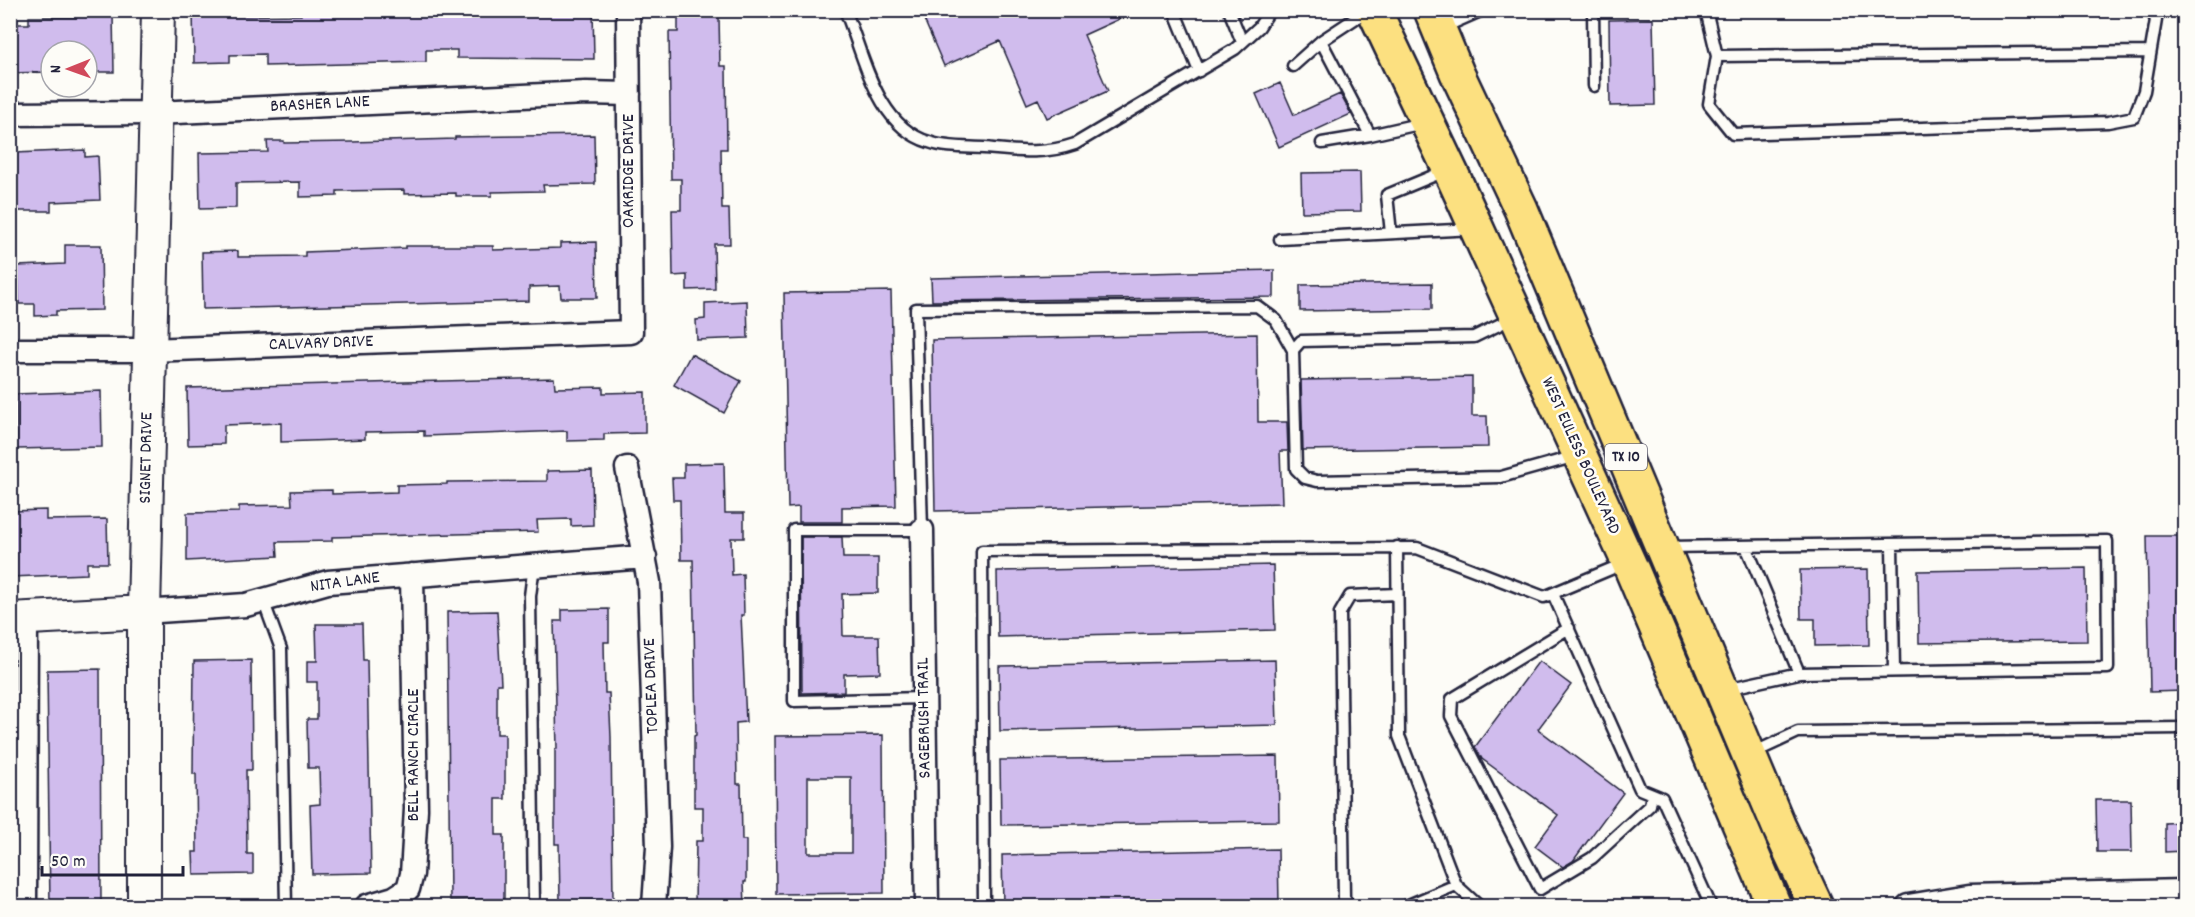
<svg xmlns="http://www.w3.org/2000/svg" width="2195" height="917" font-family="Dekko,sans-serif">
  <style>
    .building { fill: #d0bced; stroke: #22223b; stroke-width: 1.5; fill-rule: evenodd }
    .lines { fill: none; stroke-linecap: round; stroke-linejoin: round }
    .lane-casing { stroke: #22223b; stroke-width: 15 }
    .street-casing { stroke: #22223b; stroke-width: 27 }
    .secondary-casing { stroke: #22223b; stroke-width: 36 }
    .primary-casing { stroke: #22223b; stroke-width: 38 }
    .lane { stroke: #fdfcf7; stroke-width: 10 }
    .street { stroke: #fdfcf7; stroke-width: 22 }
    .secondary { stroke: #fdfcf7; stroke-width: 32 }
    .primary { stroke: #fce080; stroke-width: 33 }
    .labels { text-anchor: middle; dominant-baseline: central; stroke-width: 5; stroke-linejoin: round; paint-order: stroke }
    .shield { fill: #fdfcf7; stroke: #646373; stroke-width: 1.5 }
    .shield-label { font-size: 16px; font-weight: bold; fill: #22223b }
    .street-label { font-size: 18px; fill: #22223b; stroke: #fdfcf7 }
  </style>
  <rect width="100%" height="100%" fill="#fdfcf7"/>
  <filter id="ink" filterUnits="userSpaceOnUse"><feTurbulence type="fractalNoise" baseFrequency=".0167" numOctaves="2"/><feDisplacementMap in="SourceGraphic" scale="12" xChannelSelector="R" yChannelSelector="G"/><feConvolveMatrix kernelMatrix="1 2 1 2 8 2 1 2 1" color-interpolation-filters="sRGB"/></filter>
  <g filter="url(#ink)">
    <path class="building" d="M193 10H229V16L301 15V10H593L594 59 457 58V50H426V62L265 66V54L230 55V62L194 63Z
      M920 10H1139L1084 35 1108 91 1047 118 1038 99 1027 104 1000 41 944 66Z
      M77 14H113L114 72H87V51H51V72L10 73V24H29V17H77Z
      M678 17H719L720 66H726L727 149H721L722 209H729L730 244H714L715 289 687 290V275L673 276 672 210H681V179H671L669 32H678Z
      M1653 19 1655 105 1610 106 1609 20Z
      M1280 83 1294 115 1340 94 1351 114 1279 147 1256 94Z
      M594 135 595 184 543 185 544 191 492 192V196H456V193L404 194V190L337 191V196L300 197V182L236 183V208L200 209 199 153 268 152 267 141H284V143L352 142 455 139V137Z
      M85 150V157L98 156 100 200 51 202V211H16L15 153Z
      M1360 172 1361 211 1302 212 1301 173Z
      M596 242 597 298H561L560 286 529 287V301L203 309 202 252 238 251V257L305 256V252L406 248V246H493V250L560 248V243Z
      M65 245H101L102 310 56 311V315L35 316V304H19L18 266 65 264Z
      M1274 270V297L932 301 931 278Z
      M1432 283V309L1300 311V285Z
      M891 291 896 506 842 507V522H799V507L788 508 784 293Z
      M747 301 748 338 697 340 696 320 705 319V303Z
      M1257 334 1258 422H1287L1288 451H1280L1282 503 935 511 932 340Z
      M691 354 741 381 724 413 674 385Z
      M1472 377V416H1487L1488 447 1303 450 1301 380Z
      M554 378 555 388 603 387V393L645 392V433L604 434V440L567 441V431L424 436V431L365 432V439L281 442V423L224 425V444L188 445 187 388Z
      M101 391 102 447 17 449 16 394Z
      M724 463 725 513H744V538H731L732 575 743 574 744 615H741L746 722 736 723 737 784H741L742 840H746V882H744L745 906H695L696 841H703V807H694V736L696 735 693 560H681L680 500H673L672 478H684V464Z
      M592 470 593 525 571 526V519L537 520 538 532 332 537V541L277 542 278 556 187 561V513L239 512V506L292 505 291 491 332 490V494L397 492V485L447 484V482L547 481V471Z
      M46 510V520L107 519 108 563H87V574L10 577V511Z
      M2147 536H2184V691L2150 692Z
      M801 537H842L843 558H878V593L842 594 843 636H879L880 673 844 674V692L802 693Z
      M1273 565 1275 630 998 637 997 571Z
      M2086 568 2087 641 1919 643 1918 571Z
      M1868 569 1869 645 1815 646V619H1801L1800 570Z
      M609 609V642H604L605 693H609L611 737 613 900 560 901 559 844H555V749H557L554 621H562V610Z
      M497 611 501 684H497V734H505V799H496V835H504V899L450 900 447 612Z
      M316 624H362L363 660H367L371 873 312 874 310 805 320 804 319 768H308L307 719H317V682H307V661H317Z
      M251 660 252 770H246L247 854H253V874L194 875 193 852H197L196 774H193L194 661Z
      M1275 660 1277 725 1000 731 999 666Z
      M1539 661 1571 685 1538 729 1623 793 1573 861 1563 867 1535 846 1558 815 1482 759 1475 747Z
      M100 669 101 906H50L47 670Z
      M883 735 884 893 776 894 775 736ZM808 777H851V853H808Z
      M1278 756 1279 821 1001 825 1000 760Z
      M2096 800H2131L2132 852H2097Z
      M2184 822V851L2165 852V823Z
      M1278 849 1279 906H1003L1002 855Z"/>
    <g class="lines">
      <defs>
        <path id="lane" d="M845 10C864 55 876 126 929 142 945 148 967 147 984 148 1017 151 1043 155 1075 144L1235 49 1259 27 1270 10
          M1174 10 1199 71
          M1229 10 1242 42
          M1593 10 1594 86
          M1706 10 1717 56 2150 52
          M1442 28 1483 10
          M1321 41 1370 135 1322 143
          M1717 56 1709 104 1733 134 2108 122 2134 117 2144 91 2156 20 2151 10
          M1293 66 1321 41 1368 10
          M1370 135 1423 123
          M1391 233 1387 195 1445 171
          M1280 239 1474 229
          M1513 318 1474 337 1301 341 1293 350 1296 469 1305 478 1317 481 1501 477 1576 456
          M1892 544 1894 671
          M1746 546 1799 673
          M1397 547 1399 736 1456 885 1479 906
          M1667 547 2107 541 2108 668 1799 673 1726 689
          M534 565 530 596 534 906
          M1553 594 1640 789 1662 798 1711 906
          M263 600 281 649 286 906
          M1569 628 1452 699 1451 716 1540 889 1592 858 1650 805 1652 794
          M924 698 794 701V530H922L916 309 1257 306 1276 320 1293 350
          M1753 753 1798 732 2184 728
          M984 906 982 551 1417 548 1544 597 1625 563
          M1349 906 1344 898 1340 613 1350 596 1397 594
          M1406 906 1456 885"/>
        <path id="street" d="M10 114 155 113 586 93 629 94
          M10 350H149L631 332 628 10
          M627 468 649 582 658 847 654 906
          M922 530 927 906
          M144 612 246 605 328 582 645 557
          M25 906 26 619
          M367 906 394 898 408 889 412 874 416 809 412 575
          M1908 906 1969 896 2184 891"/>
        <path id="secondary" d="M10 619 144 612
          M144 906V612L158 10"/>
        <path id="primary" d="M1374 10 1456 183 1632 570 1774 906
          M1431 10 1457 73 1521 209 1779 827 1816 906"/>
      </defs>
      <use href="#lane" class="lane-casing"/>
      <use href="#street" class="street-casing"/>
      <use href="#secondary" class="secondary-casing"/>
      <use href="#primary" class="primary-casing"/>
      <use href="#lane" class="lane"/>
      <use href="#street" class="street"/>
      <use href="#secondary" class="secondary"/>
      <use href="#primary" class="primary"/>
    </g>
  </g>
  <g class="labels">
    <rect class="shield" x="1605" y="444" width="42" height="26" rx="4.5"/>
    <g class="shield-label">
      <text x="1626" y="457">TX 10</text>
    </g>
    <g class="street-label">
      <text transform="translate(320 105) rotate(-3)">BRASHER LANE</text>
      <text transform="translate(629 171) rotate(-90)">OAKRIDGE DRIVE</text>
      <text transform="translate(321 344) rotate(-2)">CALVARY DRIVE</text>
      <text transform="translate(1580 456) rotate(66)">WEST EULESS BOULEVARD</text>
      <text transform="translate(147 458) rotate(-89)">SIGNET DRIVE</text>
      <text transform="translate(345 583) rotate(-8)">NITA LANE</text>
      <text transform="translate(652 686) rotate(-92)">TOPLEA DRIVE</text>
      <text transform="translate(925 718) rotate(-91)">SAGEBRUSH TRAIL</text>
      <text transform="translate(414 755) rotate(-90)">BELL RANCH CIRCLE</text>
    </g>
  </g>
  <rect width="2195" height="917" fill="none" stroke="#fdfcf7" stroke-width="36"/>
  <rect x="18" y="18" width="2159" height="881" fill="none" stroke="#22223b" stroke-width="2" filter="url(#ink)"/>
  <g transform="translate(69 69) rotate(269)"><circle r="28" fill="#fdfcf7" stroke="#a5a5ac" stroke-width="1.5"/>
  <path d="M0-4.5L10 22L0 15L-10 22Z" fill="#d1495b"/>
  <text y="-9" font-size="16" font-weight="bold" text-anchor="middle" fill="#22223b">N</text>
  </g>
  <path d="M42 866v9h141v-9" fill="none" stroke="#22223b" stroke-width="3"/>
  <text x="51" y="866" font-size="18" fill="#22223b" stroke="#fdfcf7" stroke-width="4.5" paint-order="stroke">50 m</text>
</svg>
